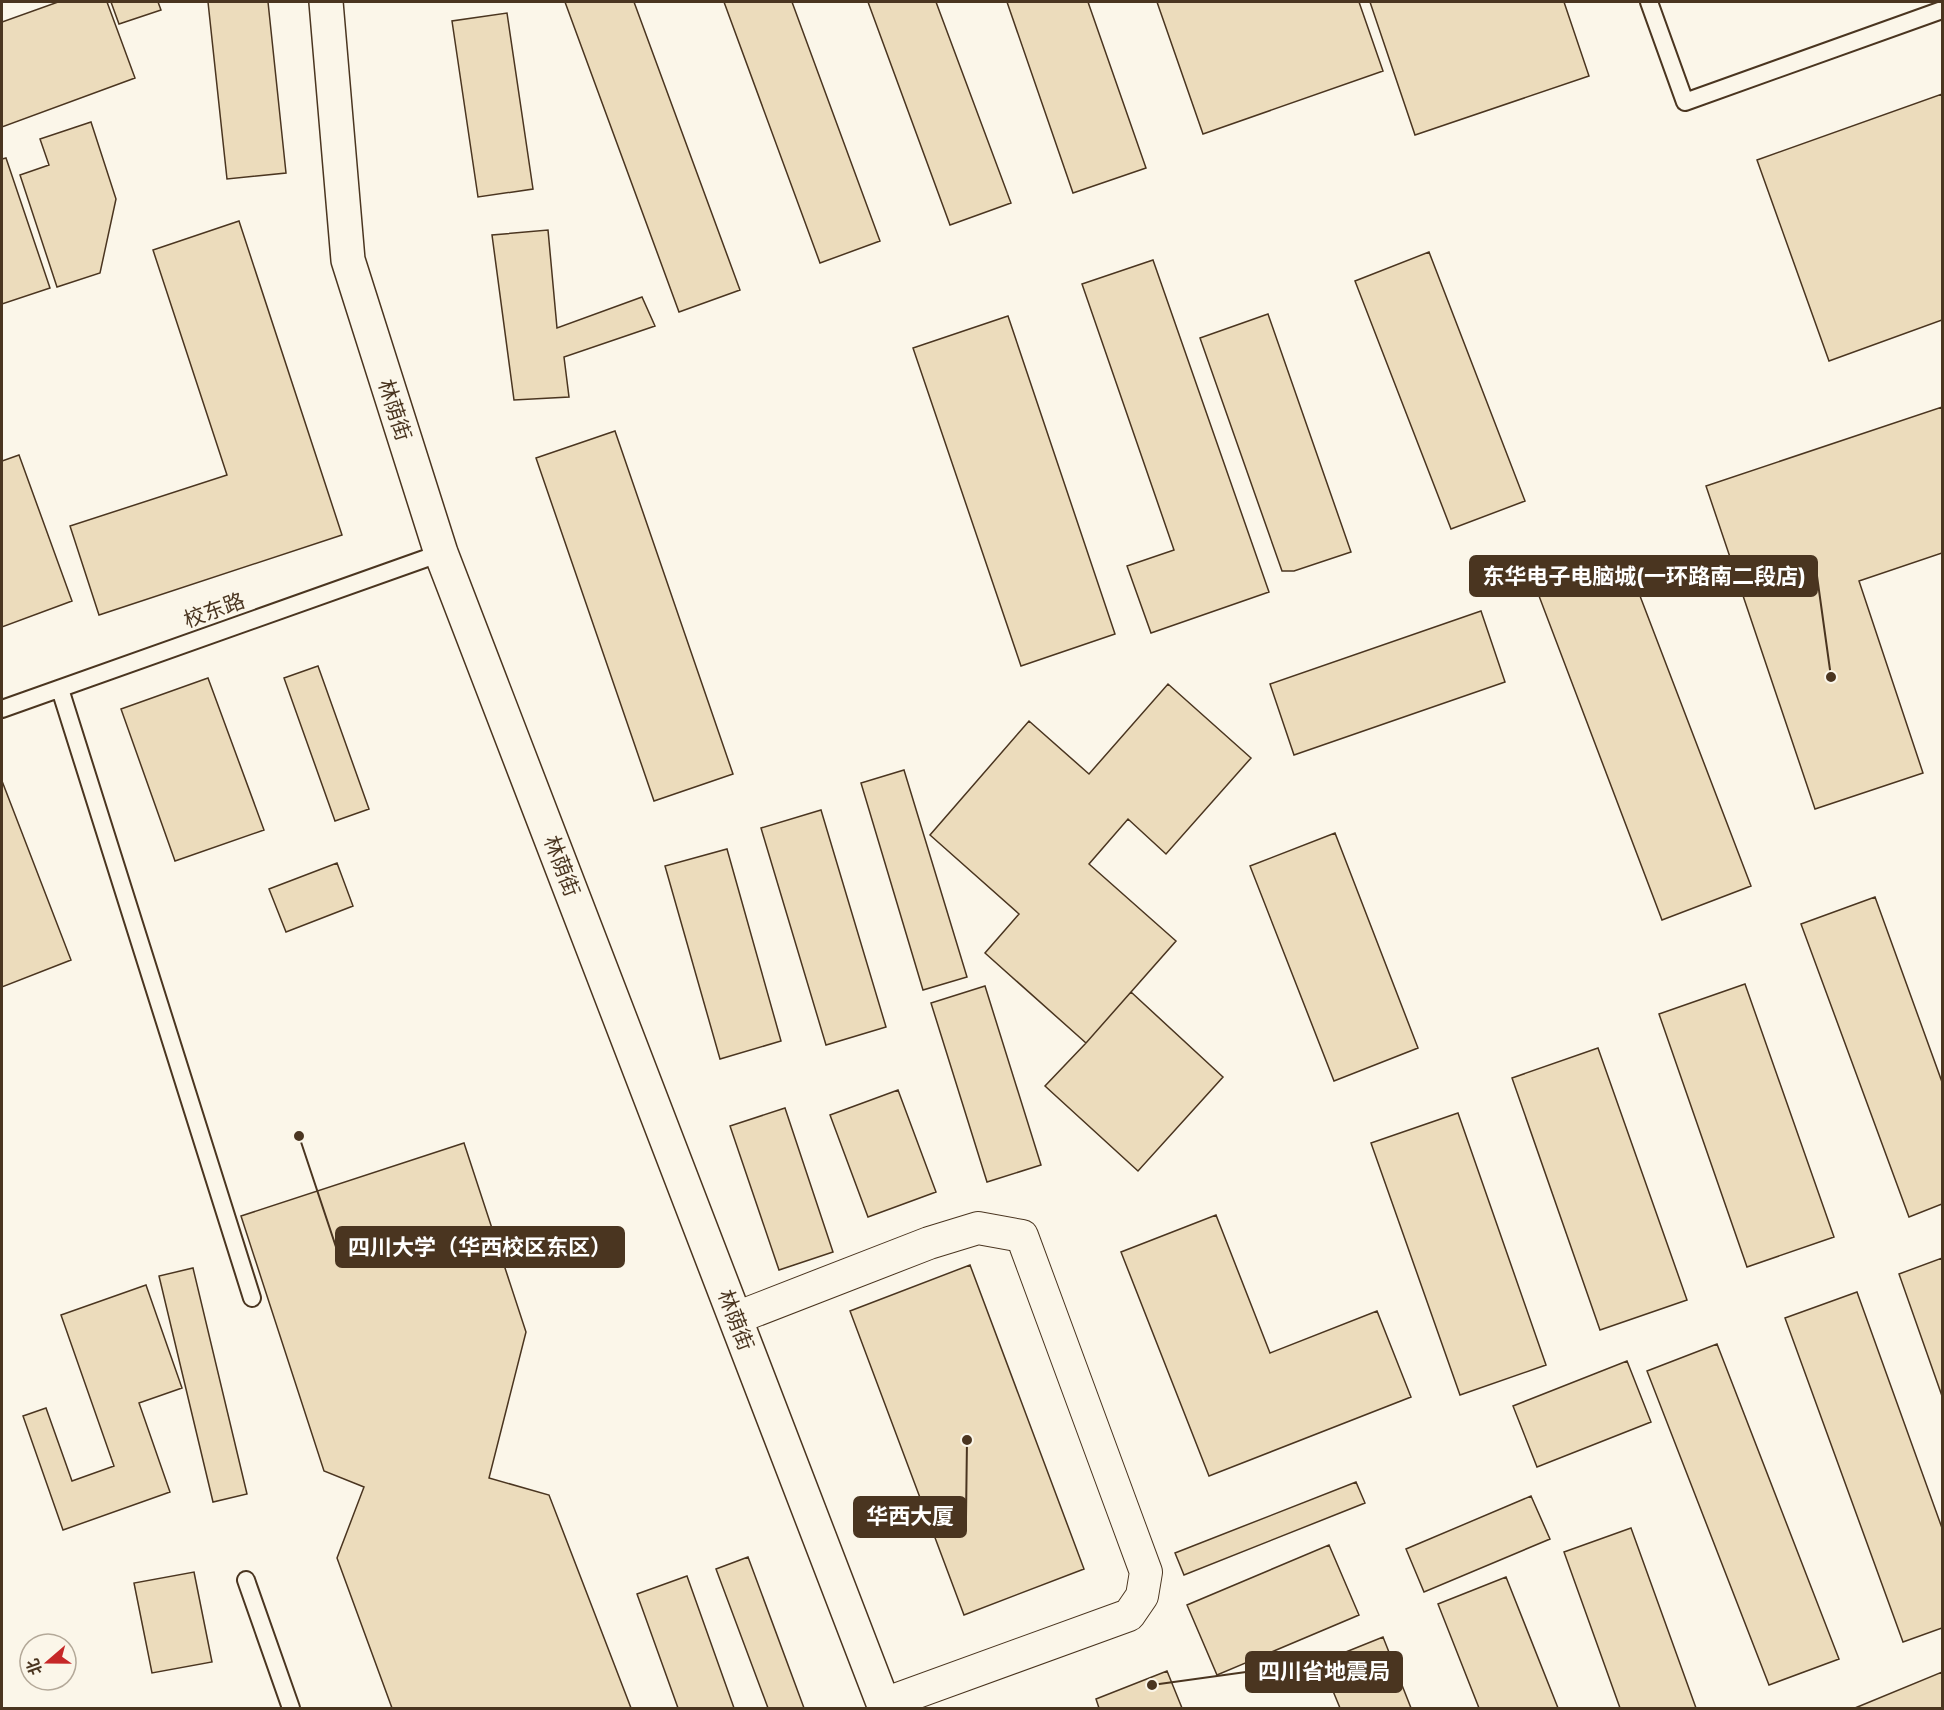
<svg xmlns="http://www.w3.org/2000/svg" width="1944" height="1710" font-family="Montserrat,'Noto Sans SC',sans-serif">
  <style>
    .building { fill: #ecdcbc; stroke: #4a3520; stroke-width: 1.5 }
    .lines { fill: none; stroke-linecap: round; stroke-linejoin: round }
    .lane-casing { stroke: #4a3520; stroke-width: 20 }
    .street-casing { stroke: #4a3520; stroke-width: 34 }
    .secondary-casing { stroke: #4a3520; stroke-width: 36 }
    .lane { stroke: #fbf6e9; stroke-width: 16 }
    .street { stroke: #fbf6e9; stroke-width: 32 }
    .secondary { stroke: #fbf6e9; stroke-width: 33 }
    .labels { text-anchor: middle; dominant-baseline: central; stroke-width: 4.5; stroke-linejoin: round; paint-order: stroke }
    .street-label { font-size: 21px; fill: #4a3520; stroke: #fbf6e9 }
    .leader { fill: none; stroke: #4a3520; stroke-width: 2 }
    .callout-dot { fill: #4a3520; stroke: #fbf6e9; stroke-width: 2 }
    .callout { fill: #4a3520; stroke: #4a3520; stroke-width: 2 }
    .callout-label { font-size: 22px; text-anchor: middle; font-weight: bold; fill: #fff }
  </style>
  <rect width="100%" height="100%" fill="#fbf6e9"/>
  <path class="building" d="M58 2H107L135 78 2 127V22Z
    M111 2H158L161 10 119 24Z
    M208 2H268L286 173 227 179Z
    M565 2H634L740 290 679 312Z
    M724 2H792L880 241 820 263Z
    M868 2H936L1011 203 950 225Z
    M1007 2H1088L1146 168 1073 193Z
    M1157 2H1359L1383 71 1203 134Z
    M1370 2H1564L1589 76 1415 135Z
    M507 13 533 189 478 197 452 21Z
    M1942 94V320L1829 361 1757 160Z
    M91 122 116 199 100 273 57 287 20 175 49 165 40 139Z
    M6 158 50 288 2 304V159Z
    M239 221 342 535 99 615 70 526 227 475 153 250Z
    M548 230 557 328 642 297 655 326 564 357 569 397 514 400 492 235Z
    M1429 252 1525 501 1451 529 1355 281Z
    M1153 260 1269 592 1151 633 1127 566 1174 550 1082 284Z
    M1268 314 1351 552 1294 571H1282L1200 338Z
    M1008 316 1115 634 1021 666 913 348Z
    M1942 407V553L1859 581 1923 773 1815 809 1706 486Z
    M615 431 733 774 654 801 536 458Z
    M19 455 72 601 2 627V461Z
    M1627 562 1751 886 1662 920 1539 596Z
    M1481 611 1505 682 1294 755 1270 684Z
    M318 666 369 809 335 821 284 678Z
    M208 678 264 830 175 861 121 709Z
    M1168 684 1251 758 1166 854 1128 819 1089 864 1176 941 1086 1043 985 953 1019 914 930 835 1029 721 1089 774Z
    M904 770 967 977 923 990 861 783Z
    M2 781 71 960 2 987Z
    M821 810 886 1027 826 1045 761 828Z
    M1335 833 1418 1048 1334 1081 1250 866Z
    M727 849 781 1041 720 1059 665 866Z
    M337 863 353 906 286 932 269 889Z
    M1875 897 1942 1082V1204L1909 1217 1801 924Z
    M1745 984 1834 1237 1747 1267 1659 1014Z
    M985 986 1041 1165 987 1182 931 1003Z
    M1131 992 1223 1077 1138 1171 1045 1086 1086 1043Z
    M1598 1048 1687 1300 1600 1330 1512 1078Z
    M898 1090 936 1192 868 1217 830 1115Z
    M785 1108 833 1252 779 1270 730 1126Z
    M1458 1113 1546 1365 1460 1395 1371 1143Z
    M464 1143 526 1332 489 1478 549 1495 631 1708H392L337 1558 364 1487 324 1471 241 1216Z
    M1216 1215 1270 1353 1377 1311 1411 1397 1209 1476 1121 1252Z
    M1942 1258V1396L1899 1274Z
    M970 1265 1084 1569 964 1615 850 1311Z
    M193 1268 247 1494 213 1502 159 1276Z
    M146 1285 182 1388 139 1403 170 1492 63 1530 23 1416 46 1408 72 1481 114 1466 61 1315Z
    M1857 1292 1942 1528V1628L1903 1642 1785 1318Z
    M1717 1344 1839 1659 1769 1685 1647 1371Z
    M1627 1361 1651 1422 1537 1467 1513 1406Z
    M1356 1482 1365 1503 1184 1575 1175 1553Z
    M1531 1496 1550 1539 1424 1592 1406 1549Z
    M1631 1528 1696 1708H1620L1564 1552Z
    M1329 1545 1359 1615 1217 1675 1187 1605Z
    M748 1557 804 1708H768L716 1569Z
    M194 1572 212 1662 152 1673 134 1583Z
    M687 1576 734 1708H678L637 1594Z
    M1506 1577 1558 1708H1479L1438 1604Z
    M1383 1637 1411 1708H1340L1321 1662Z
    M1167 1671 1182 1708H1099L1096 1699Z
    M1942 1672V1708H1855Z"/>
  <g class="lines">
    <defs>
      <path id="lane" d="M1649 2 1685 102 1942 10
        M60 689 252 1298
        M2 709 441 553
        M246 1580 291 1708"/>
      <path id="street" d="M736 1318 929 1243 978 1228 1022 1236 1146 1572 1142 1596 1129 1615 884 1704"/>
      <path id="secondary" d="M326 2 348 260 441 553 885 1708"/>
    </defs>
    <use href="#lane" class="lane-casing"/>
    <use href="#street" class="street-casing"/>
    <use href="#secondary" class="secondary-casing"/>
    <use href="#lane" class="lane"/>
    <use href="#street" class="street"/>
    <use href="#secondary" class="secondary"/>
  </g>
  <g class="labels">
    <g class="street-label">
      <text transform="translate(395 410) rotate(72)">林荫街</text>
      <text transform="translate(214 610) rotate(-20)">校东路</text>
      <text transform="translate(562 866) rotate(69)">林荫街</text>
      <text transform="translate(736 1320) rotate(69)">林荫街</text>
    </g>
  </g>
  <path class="leader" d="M1831 677L1817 576M299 1136L336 1247M967 1440L966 1517M1152 1685L1246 1672"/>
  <g class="callout-dot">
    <circle cx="1831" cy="677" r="6"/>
    <circle cx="299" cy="1136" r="6"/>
    <circle cx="967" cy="1440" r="6"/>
    <circle cx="1152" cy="1685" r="6"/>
  </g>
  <g class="callout">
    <rect x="1470" y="556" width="347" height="40" rx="6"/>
    <rect x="336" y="1227" width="288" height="40" rx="6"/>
    <rect x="854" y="1497" width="112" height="40" rx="6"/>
    <rect x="1246" y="1652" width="156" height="40" rx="6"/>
  </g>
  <g class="callout-label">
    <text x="1644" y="584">东华电子电脑城(一环路南二段店)</text>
    <text x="480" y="1255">四川大学（华西校区东区）</text>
    <text x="910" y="1524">华西大厦</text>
    <text x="1324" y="1679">四川省地震局</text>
  </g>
  <rect width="1944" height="1710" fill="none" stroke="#4a3520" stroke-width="6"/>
  <g transform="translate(48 1662) rotate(250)"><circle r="28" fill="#fbf6e9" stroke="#b4a999" stroke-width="1.5"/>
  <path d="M0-4.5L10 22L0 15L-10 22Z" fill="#c62828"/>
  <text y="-9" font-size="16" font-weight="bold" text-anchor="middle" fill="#4a3520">北</text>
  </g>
</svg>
